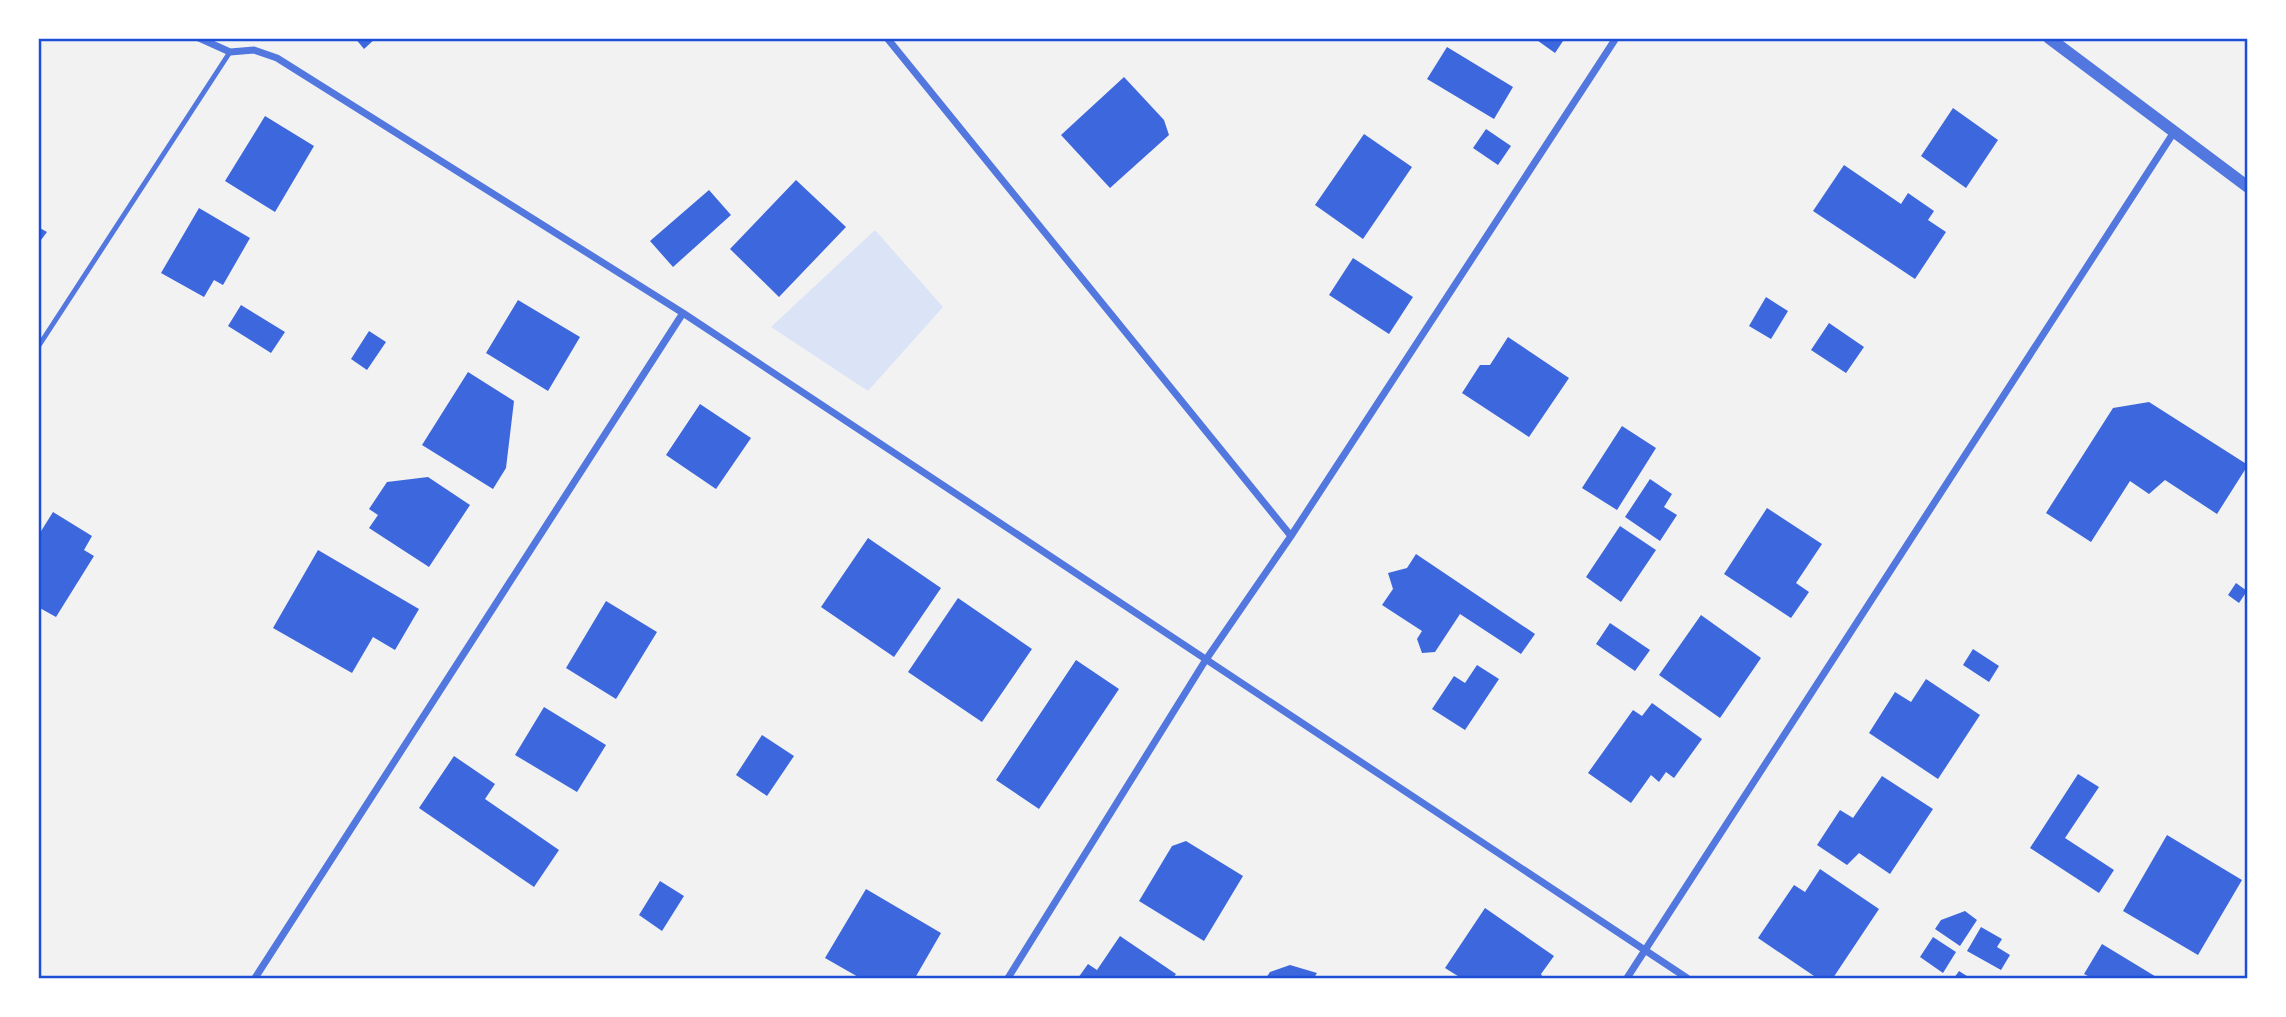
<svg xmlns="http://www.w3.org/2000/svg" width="2286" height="1017" font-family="Ubuntu,sans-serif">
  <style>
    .green { fill: #dbe4f7 }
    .building { fill: #3d67dc }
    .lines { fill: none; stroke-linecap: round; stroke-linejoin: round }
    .service { stroke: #5277de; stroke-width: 5 }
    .minor { stroke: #5277de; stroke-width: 7 }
    .tertiary { stroke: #5277de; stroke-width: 12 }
    .neatline { fill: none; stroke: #1d4ed8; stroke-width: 2.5 }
  </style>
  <rect width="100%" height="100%" fill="#f2f2f2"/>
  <path class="green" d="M875 230 943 307 868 391 771 327Z"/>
  <path class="building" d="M355 38H376L364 49Z
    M1534 38H1565L1555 53Z
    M1447 47 1513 87 1494 119 1427 79Z
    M1124 77 1164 120 1169 135 1110 188 1061 135Z
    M1953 108 1998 140 1966 188 1921 156Z
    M265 116 314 146 275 212 225 181Z
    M1486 129 1511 146 1498 165 1473 148Z
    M1364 134 1412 167 1363 239 1315 205Z
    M1844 165 1901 204 1908 193 1934 211 1928 220 1946 232 1915 279 1813 211Z
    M796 180 846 227 779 297 730 249Z
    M709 190 731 215 673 267 650 241Z
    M199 208 250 238 223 285 214 280 204 297 161 273Z
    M38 227 47 232 38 244Z
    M1353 258 1413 297 1389 334 1329 295Z
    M1766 297 1788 311 1771 339 1749 326Z
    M518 300 580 337 548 391 486 353Z
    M241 305 285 332 271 353 228 326Z
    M1829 323 1864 347 1846 373 1811 350Z
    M369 331 386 342 367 370 351 359Z
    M1508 337 1569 378 1529 437 1462 393 1480 365H1490Z
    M468 372 514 401 506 468 493 489 422 445Z
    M2149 402 2248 465 2217 514 2165 480 2149 494 2130 481 2091 542 2046 513 2113 408Z
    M700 404 751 438 716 489 666 455Z
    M1622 426 1656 448 1617 510 1582 488Z
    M428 477 470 505 429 567 369 528 378 515 369 509 387 482Z
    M1650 479 1672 494 1664 507 1677 515 1660 541 1625 517Z
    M1767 508 1822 544 1796 583 1809 592 1791 618 1724 574Z
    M53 512 92 536 84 550 94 556 56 617 38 607V536Z
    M1620 526 1656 550 1621 602 1586 577Z
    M868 538 941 588 894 657 821 607Z
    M318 550 419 609 395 650 373 637 352 673 273 628Z
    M1416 554 1535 634 1521 654 1460 614 1435 652 1422 653 1417 639 1422 631 1382 605 1393 589 1388 573 1407 568Z
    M2236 583 2247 591 2239 603 2228 595Z
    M958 598 1032 649 982 722 908 672Z
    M606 601 657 632 616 699 566 668Z
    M1701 615 1761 658 1720 718 1659 675Z
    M1610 623 1650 650 1635 671 1596 644Z
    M1973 649 1999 666 1989 682 1963 665Z
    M1076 660 1119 689 1039 809 996 780Z
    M1477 665 1499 679 1465 730 1432 709 1454 676 1465 683Z
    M1926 679 1980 715 1938 779 1869 733 1895 692 1911 702Z
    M1652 703 1702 739 1674 778 1666 772 1659 782 1651 775 1631 803 1588 773 1633 710 1642 716Z
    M544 707 606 745 577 792 515 755Z
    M762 735 794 756 767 796 736 775Z
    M454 756 495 784 485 799 559 850 534 887 419 808Z
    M2078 774 2099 787 2065 838 2114 870 2099 893 2030 848Z
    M1882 776 1933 809 1890 874 1859 853 1847 865 1817 845 1840 810 1853 818Z
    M2167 835 2242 880 2198 955 2123 911Z
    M1186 841 1243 876 1204 941 1139 901 1172 846Z
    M1820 869 1879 909 1833 978H1817L1758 938 1794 885 1805 892Z
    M660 881 684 896 662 931 639 915Z
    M866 889 941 933 915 978H860L825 958Z
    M1485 908 1554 956 1541 974 1543 978H1461L1445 968Z
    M1965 911 1977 920 1960 946 1935 929 1941 920Z
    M1981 927 2002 939 1997 947 2010 955 2001 970 1967 951Z
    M1120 936 1176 974 1173 978H1078L1088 964 1097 970Z
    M1933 937 1956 952 1943 973 1920 957Z
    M2102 944 2158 978H2092L2084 974Z
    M1290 965 1317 973 1314 978H1266L1270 972Z
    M1959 971 1970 978H1954Z"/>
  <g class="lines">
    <path class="service" d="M38 347 230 52"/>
    <path class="minor" d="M199 38 230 52 254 50 277 58 683 313 1687 978
      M887 38 1291 536
      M255 978 683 313
      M1008 978 1205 661 1291 536 1616 38
      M1627 978 2174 132"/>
    <path class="tertiary" d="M2049 38 2248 187"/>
  </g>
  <rect width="2286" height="1017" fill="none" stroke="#ffffff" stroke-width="80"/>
  <rect x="40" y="40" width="2206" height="937" class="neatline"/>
</svg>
